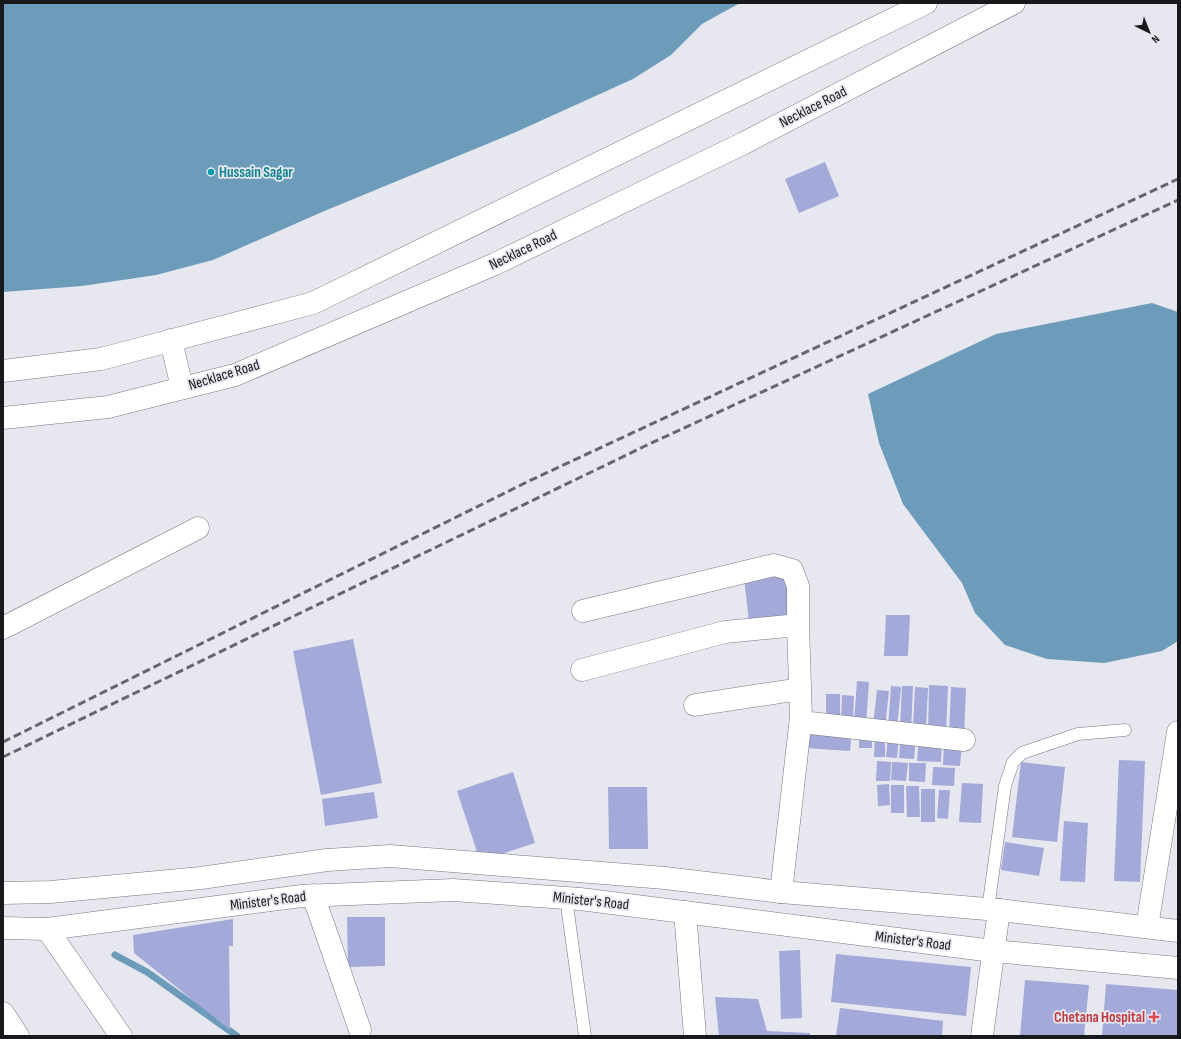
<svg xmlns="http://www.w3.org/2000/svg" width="1181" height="1039" font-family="'Sofia Sans Condensed',sans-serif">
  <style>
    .water { fill: #6d9cbb }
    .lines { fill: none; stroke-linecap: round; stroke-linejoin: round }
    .stream { stroke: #6d9cbb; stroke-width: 7 }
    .building { fill: #a3a9d8 }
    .service-casing { stroke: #77787f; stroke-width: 13 }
    .minor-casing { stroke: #77787f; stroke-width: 23 }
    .secondary-casing { stroke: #77787f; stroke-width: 23 }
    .service { stroke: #fff; stroke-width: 12 }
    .minor { stroke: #fff; stroke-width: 22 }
    .secondary { stroke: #fff; stroke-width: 22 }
    .rail { stroke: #66676c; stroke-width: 3; stroke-dasharray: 8 4; stroke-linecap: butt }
    .culture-dot { fill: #0f9aa8; stroke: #e6e7ef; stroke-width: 1.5 }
    .health-dot { fill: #e0444e; stroke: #e6e7ef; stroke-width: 1.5 }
    .labels { text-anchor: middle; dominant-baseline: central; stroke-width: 3.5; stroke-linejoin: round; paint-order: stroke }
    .street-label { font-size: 15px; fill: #18191c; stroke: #e6e7ef }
    .culture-label { font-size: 15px; font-weight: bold; fill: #0d838f; stroke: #e6e7ef; text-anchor: start }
    .health-label { font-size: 15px; font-weight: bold; fill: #be3a42; stroke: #e6e7ef; text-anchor: end }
  </style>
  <rect width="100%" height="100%" fill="#e6e7ef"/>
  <path class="water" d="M3 3H740L702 24 671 55 633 79 516 132 322 212 213 260 156 275 82 286 3 292Z
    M1152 303 1178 312V641L1162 651 1104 663 1047 659 1005 645 975 613 962 583 903 504 879 443 868 394 996 334Z"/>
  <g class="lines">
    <path class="stream" d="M115 955 147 972 237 1036"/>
  </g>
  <path class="building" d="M825 162 839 196 799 213 785 179Z
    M785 573 790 619 749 623 744 577Z
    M886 615H910L908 656H884Z
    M353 639 382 783 321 795 293 651Z
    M857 681 869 682 866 723H854Z
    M929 685 948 686 946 734H928Z
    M891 686 901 687 897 728 888 727Z
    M902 686H913L911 730 900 729Z
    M915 687 928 688 926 729H913Z
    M951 687 966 688 964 736 949 735Z
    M877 690 889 691 885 727 873 726Z
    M826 694H840V723H826Z
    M842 695 854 696 853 722 841 721Z
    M807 725 852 729 850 751 805 748Z
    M859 732H872V748H859Z
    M875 732 885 733V757H874Z
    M888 735 899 736 897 758 886 757Z
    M901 735 916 736 914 759 899 758Z
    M919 737 942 739 941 762 917 761Z
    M944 743 962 744 960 766 943 765Z
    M1119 760 1145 761 1140 882 1114 881Z
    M877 761 891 762 890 781H876Z
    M892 762 908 763 906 781 891 780Z
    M1021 762 1065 767 1057 842 1012 837Z
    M909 763H926L925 782 909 781Z
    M933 767 955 768 954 786 932 785Z
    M513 772 535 843 480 861 457 791Z
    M962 783 983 784 981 823 959 822Z
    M889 784 890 805 878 806 877 785Z
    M891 785H904V813H891Z
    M906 786H919L920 817H907Z
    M608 787H647L648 849H609Z
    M921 789H935V822H921Z
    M939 790H950L948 819 937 818Z
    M374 792 378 818 325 826 322 799Z
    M1064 821 1088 823 1085 882 1060 881Z
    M1005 842 1044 848 1039 876 1001 870Z
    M347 917H385V966L348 967Z
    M233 919V946H229L230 1030 134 953 133 935Z
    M800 950 802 1018 781 1019 779 951Z
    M836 954 971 967 966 1016 831 1002Z
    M1025 980 1089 985 1084 1036H1020Z
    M1106 984 1178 990V1036H1102Z
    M715 997 758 999 767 1031 810 1033V1036H719Z
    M840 1008 943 1021 942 1036H836Z"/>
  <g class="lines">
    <defs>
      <path id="service" d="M566 898 585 1036
        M988 909 1005 786 1013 762 1022 753 1078 734 1125 730"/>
      <path id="minor" d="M583 611 774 565 792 570 798 586V625L801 717 781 892
        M3 628 198 528
        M582 670 725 632 798 625
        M695 705 800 689
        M801 722 964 740
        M313 895 360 1030
        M685 912 695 1036
        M1147 927 1178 732
        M47 929 121 1036
        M3 1013 18 1036
        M982 1036 999 910"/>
      <path id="secondary" d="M171 340 182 388
        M3 371 101 359 313 303 926 3
        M3 418 108 407 235 375 495 264 744 143 1014 3
        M3 893 51 892 201 878 327 860 390 856 665 878 781 892 999 910 1178 931
        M3 928 47 929 302 896 453 890 580 899 993 951 1178 968"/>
    </defs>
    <use href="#service" class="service-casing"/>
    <use href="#minor" class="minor-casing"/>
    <use href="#secondary" class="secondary-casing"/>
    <use href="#service" class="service"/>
    <use href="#minor" class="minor"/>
    <use href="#secondary" class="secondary"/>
    <path class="rail" d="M3 742 529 481 1178 179
      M3 757 645 446 1178 200"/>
  </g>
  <circle class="culture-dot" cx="211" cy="172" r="4"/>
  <path class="health-dot" d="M1152 1011h4v4h4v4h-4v4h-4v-4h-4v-4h4z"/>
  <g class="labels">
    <g class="street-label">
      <text transform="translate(813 107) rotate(-27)">Necklace Road</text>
      <text transform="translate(523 250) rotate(-26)">Necklace Road</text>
      <text transform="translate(224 375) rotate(-17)">Necklace Road</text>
      <text transform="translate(268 901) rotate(-7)">Minister's Road</text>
      <text transform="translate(591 901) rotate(6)">Minister's Road</text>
      <text transform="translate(913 941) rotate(7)">Minister's Road</text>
    </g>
    <g class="culture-label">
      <text x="219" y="172">Hussain Sagar</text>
    </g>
    <g class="health-label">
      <text x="1145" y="1017">Chetana Hospital</text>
    </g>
  </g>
  <rect width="1181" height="1039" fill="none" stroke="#18191c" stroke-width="8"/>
  <g transform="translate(1149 32) rotate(137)" stroke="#e6e7ef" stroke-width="3" paint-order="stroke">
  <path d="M0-3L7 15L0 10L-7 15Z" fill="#18191c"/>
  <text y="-6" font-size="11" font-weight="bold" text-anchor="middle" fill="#18191c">N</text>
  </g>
</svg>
